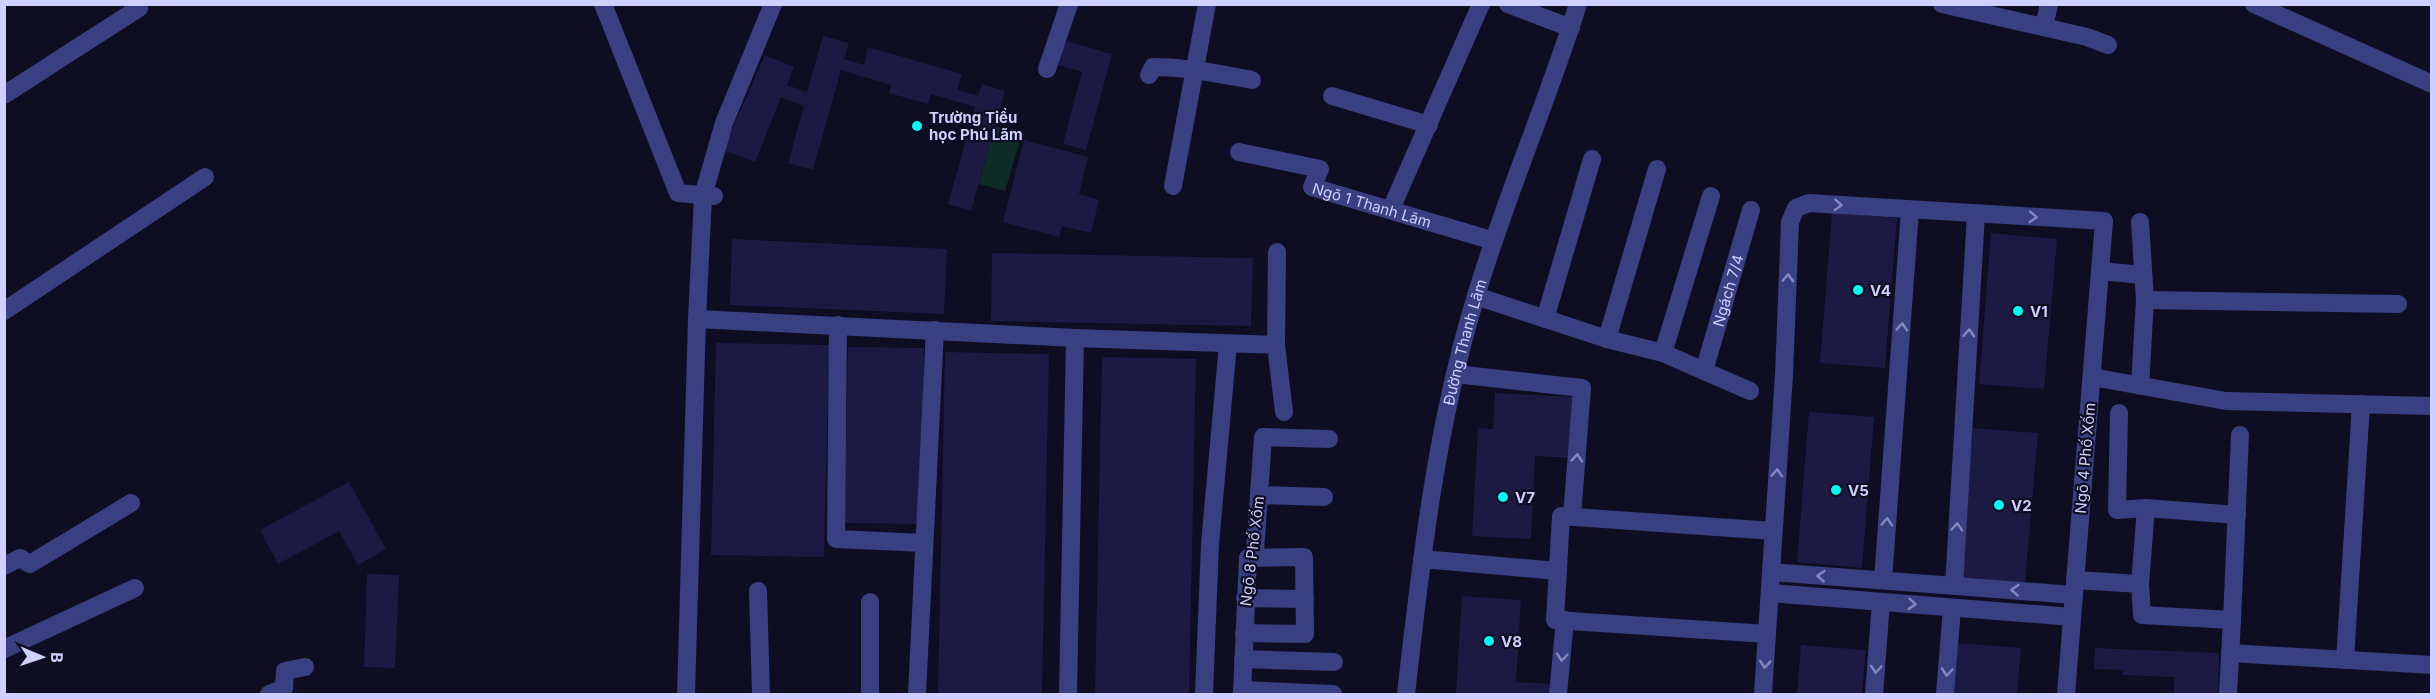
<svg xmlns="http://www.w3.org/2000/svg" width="2436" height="699" font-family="Inter,sans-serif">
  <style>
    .green { fill: #102c27 }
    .building { fill: #1c1943 }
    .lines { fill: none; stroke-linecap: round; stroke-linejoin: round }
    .minor { stroke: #384082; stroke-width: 18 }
    .oneway { stroke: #8488c0 }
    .poi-dot { fill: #00faef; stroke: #0e0d22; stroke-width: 2 }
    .labels { text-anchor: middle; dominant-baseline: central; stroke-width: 4.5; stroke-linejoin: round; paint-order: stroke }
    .poi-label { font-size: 15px; font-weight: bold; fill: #cfd0ff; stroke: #0e0d22; text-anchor: start }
    .street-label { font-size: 15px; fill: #cfd0ff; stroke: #0e0d22 }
  </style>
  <rect width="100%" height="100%" fill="#0e0d22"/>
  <path class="green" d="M995 126 1022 133 1005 191 979 184Z"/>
  <path class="building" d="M823 36 849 43 844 59 864 65 868 47 962 74 957 90 978 96 982 84 1005 91 971 211 948 204 975 107 931 94 928 104 889 93 891 85 841 70 813 170 788 163 804 106 781 97 755 162 723 150 765 55 794 67 787 85 807 92Z
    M1061 40 1112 54 1086 150 1063 144 1082 72 1055 64Z
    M1024 140 1088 157 1079 194 1099 200 1091 233 1062 226 1059 237 1003 222Z
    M1832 212 1897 218 1885 368 1820 363Z
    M1991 233 2057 239 2044 389 1979 384Z
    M732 239 947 249 944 314 730 305Z
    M992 253 1253 258 1251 326 991 321Z
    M716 343 829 345 824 557 711 555Z
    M848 347 924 348 921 524 844 523Z
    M945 352 1049 354 1042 694H938Z
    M1102 357 1196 359 1189 694H1095Z
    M1495 393 1576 397 1573 458 1535 456 1531 539 1472 536 1478 428 1493 429Z
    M1809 412 1874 417 1862 568 1797 562Z
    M1973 428 2038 433 2025 583 1960 578Z
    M349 482 386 549 358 565 339 531 278 564 260 530Z
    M367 574 399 575 395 668 364 667Z
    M1462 596 1521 600 1516 682 1553 684V694H1456Z
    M1956 643 2021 648 2017 694H1952Z
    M1801 645 1866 650 1862 694H1797Z
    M2095 648 2219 653 2218 694 2174 693V677L2123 675V670L2094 669Z"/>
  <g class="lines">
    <g class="minor">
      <path d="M603 4 678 193 714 196"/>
      <path d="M1508 4 1571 28"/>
      <path d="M1942 4 2087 37 2108 45"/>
      <path d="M2254 4 2432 84"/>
      <path d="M2044 27 2049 4"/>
      <path d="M1047 69 1069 4"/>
      <path d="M1149 75 1153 67C1187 67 1219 74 1252 80"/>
      <path d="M4 95 139 8"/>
      <path d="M1332 96 1429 125"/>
      <path id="s1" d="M1239 152 1320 169 1312 187 1494 241"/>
      <path d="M1173 186 1207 4"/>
      <path d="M1391 209 1481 4"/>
      <path d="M2140 222 2145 300 2140 386"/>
      <path d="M2101 271 2142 275"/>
      <path d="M1476 296 1607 339 1663 353 1750 391"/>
      <path d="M2145 300 2398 304"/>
      <path d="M4 311 205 177"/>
      <path d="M697 319 1075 338 1276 345 1284 412"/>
      <path d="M1545 319 1592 159"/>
      <path d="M838 325 836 539 924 543"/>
      <path d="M1607 339 1657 169"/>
      <path d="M1276 345 1277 252"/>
      <path d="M1663 353 1711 196"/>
      <path id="s2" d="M1704 371 1751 210"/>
      <path d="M1455 374 1582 388 1572 516"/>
      <path d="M2092 377 2226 401 2432 406"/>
      <path d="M2119 413 2117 510 2146 508 2140 584"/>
      <path d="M1259 495 1324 497"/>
      <path d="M2146 508 2237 515"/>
      <path d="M1422 559 1558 571"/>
      <path d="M4 566 20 558 30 564 131 503"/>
      <path d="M1771 572 2074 595"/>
      <path d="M1883 580 1910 210"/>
      <path d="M2075 580 2140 584 2142 615 2232 620 2240 435"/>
      <path d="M1954 586 1976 214"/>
      <path d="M758 591 761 694"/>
      <path d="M1770 593 2072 617"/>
      <path d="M1245 598 1305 599"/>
      <path d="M1244 633 1305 634 1304 557 1248 558"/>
      <path d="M1767 634 1555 620 1561 516 1773 531"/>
      <path d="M4 649 135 588"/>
      <path d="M2230 653 2432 665"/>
      <path d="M1243 659 1334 662"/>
      <path d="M2345 660 2361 404"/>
      <path d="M1242 690 1333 694"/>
      <path d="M269 694 284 688 285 671 305 667"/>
      <path d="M686 694 697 319 703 196 724 123 773 4"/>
      <path d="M870 694V602"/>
      <path d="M917 694 935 330"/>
      <path d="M1068 694 1075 338"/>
      <path d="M1204 694 1210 544 1228 344"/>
      <path d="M1242 694 1248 558 1255 551 1263 437 1329 439"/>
      <path id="s3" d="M1406 694C1421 561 1436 426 1476 296 1505 198 1547 103 1578 4"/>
      <path d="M1558 694 1565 620"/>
      <path d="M1763 694 1784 375 1790 222 1796 208 1809 203 2104 221 2066 694"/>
      <path d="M1874 694 1881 602"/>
      <path d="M1945 694 1952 608"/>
      <path d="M2228 694 2232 620"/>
    </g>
  </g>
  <defs><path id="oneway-chevron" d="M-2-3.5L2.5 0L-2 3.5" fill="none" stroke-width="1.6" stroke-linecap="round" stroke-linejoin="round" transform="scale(1.5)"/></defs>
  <g class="oneway">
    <use href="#oneway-chevron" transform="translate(1838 205) rotate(4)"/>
    <use href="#oneway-chevron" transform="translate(2033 217) rotate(3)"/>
    <use href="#oneway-chevron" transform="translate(1788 278) rotate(-88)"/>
    <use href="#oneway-chevron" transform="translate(1902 327) rotate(-86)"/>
    <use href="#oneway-chevron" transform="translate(1969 333) rotate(-87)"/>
    <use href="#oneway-chevron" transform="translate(1577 458) rotate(-85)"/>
    <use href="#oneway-chevron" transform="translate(1777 473) rotate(-86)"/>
    <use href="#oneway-chevron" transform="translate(1887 522) rotate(-86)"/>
    <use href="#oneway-chevron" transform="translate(1957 527) rotate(-86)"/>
    <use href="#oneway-chevron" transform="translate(1821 576) rotate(-176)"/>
    <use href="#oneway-chevron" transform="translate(2015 590) rotate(-176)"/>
    <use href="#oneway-chevron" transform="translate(1912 604) rotate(5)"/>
    <use href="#oneway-chevron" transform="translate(1562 657) rotate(95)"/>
    <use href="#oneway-chevron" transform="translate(1765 664) rotate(94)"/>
    <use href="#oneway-chevron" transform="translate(1876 669) rotate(94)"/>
    <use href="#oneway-chevron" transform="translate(1947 672) rotate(95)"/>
  </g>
  <g class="poi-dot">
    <circle cx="917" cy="126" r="6"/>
    <circle cx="1858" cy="290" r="6"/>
    <circle cx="2018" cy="311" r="6"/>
    <circle cx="1836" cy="490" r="6"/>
    <circle cx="1503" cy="497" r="6"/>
    <circle cx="1999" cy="505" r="6"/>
    <circle cx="1489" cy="641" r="6"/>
  </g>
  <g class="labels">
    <g class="poi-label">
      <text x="929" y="117">Trường Tiểu<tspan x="929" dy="17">học Phú Lãm</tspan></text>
      <text x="1870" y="290">V4</text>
      <text x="2030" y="311">V1</text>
      <text x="1848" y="490">V5</text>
      <text x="1515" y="497">V7</text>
      <text x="2011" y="505">V2</text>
      <text x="1501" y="641">V8</text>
    </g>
    <g class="street-label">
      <text stroke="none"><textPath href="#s1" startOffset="165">Ngõ 1 Thanh Lãm</textPath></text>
      <text stroke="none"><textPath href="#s2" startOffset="84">Ngách 7/4</textPath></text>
      <text stroke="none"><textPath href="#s3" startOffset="357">Đường Thanh Lãm</textPath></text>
      <text transform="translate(2085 458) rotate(-85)">Ngõ 4 Phố Xốm</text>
      <text transform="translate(1252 551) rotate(-83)">Ngõ 8 Phố Xốm</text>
    </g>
  </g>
  <rect width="2436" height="699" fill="none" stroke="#cfd0ff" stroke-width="12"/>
  <g transform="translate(42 657) rotate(92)" stroke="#0e0d22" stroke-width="4.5" paint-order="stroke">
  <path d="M0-4.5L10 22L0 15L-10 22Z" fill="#cfd0ff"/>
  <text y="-9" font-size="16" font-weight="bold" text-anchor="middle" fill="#cfd0ff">B</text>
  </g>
</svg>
